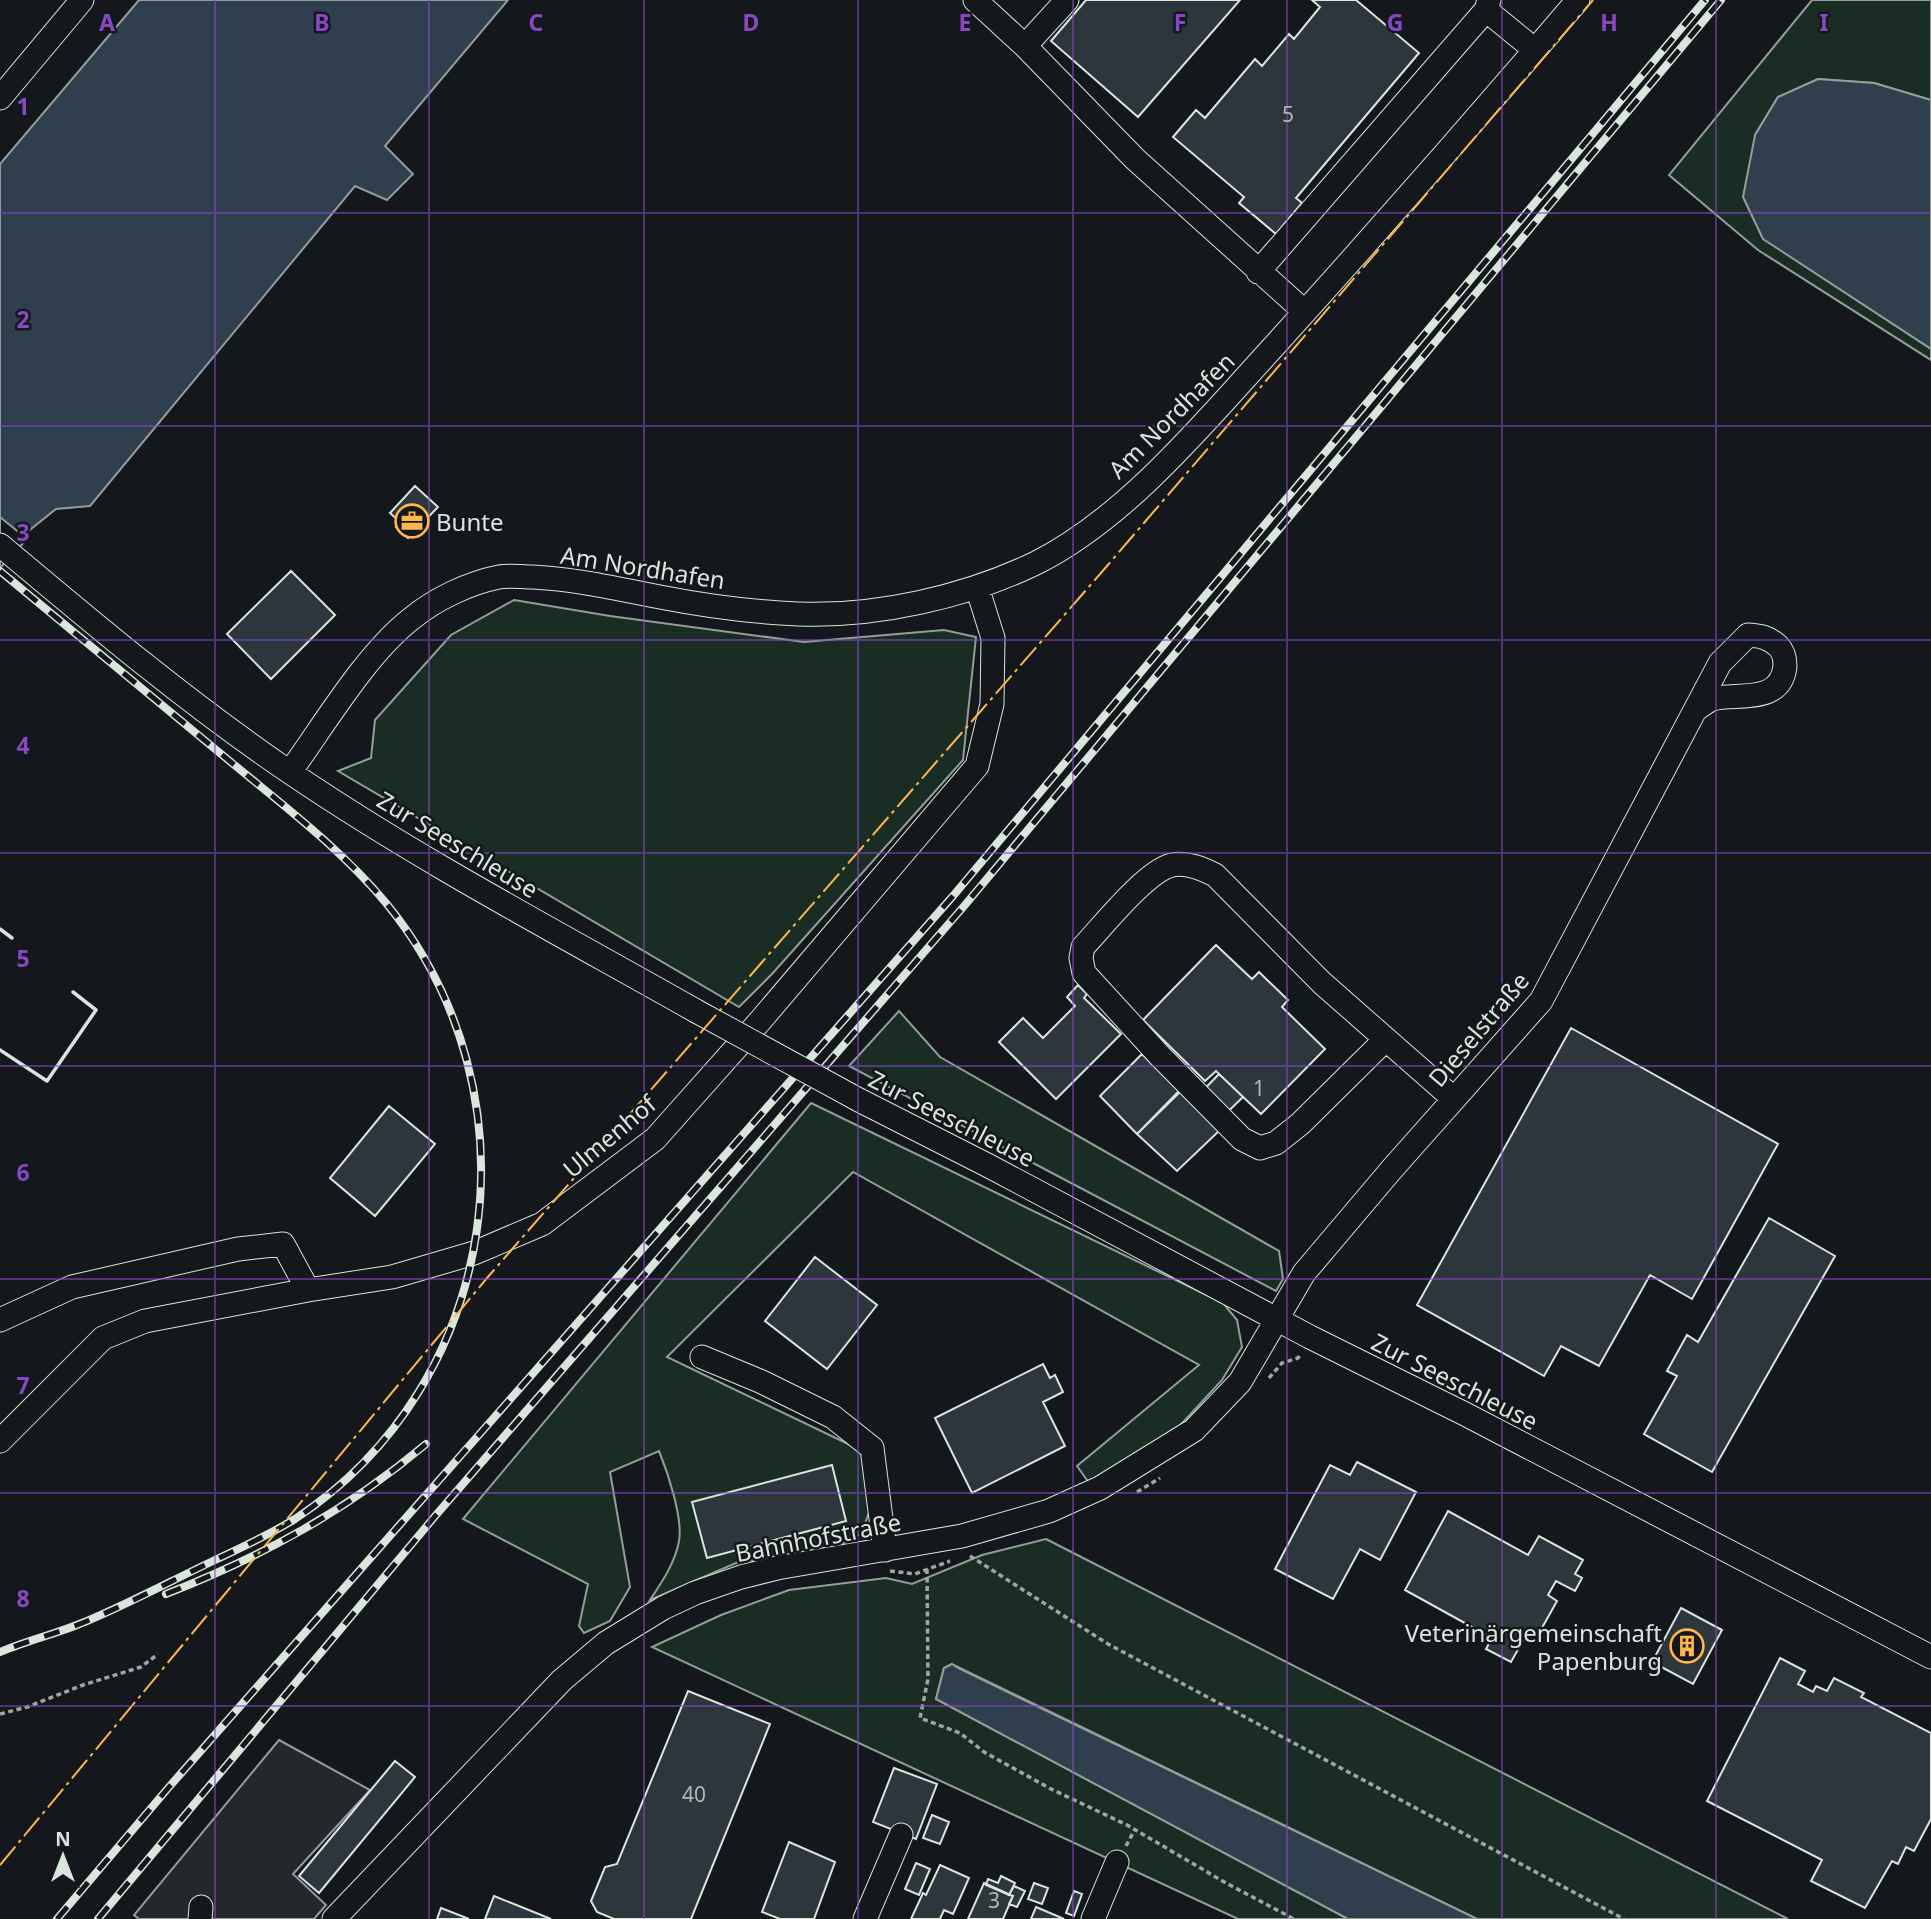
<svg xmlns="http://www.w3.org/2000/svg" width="1931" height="1919" font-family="'Noto Sans',sans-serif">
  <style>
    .green { fill: #1a2d24; stroke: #939e99; stroke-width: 2 }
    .parking { fill: #24282b; stroke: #939e99; stroke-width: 2 }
    .water { fill: #2f3f4d; stroke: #939e99; stroke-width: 2 }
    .pier { fill: #14181c; stroke: #939e99; stroke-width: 2 }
    .building { fill: #2c363c; stroke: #d8e6dc; stroke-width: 2 }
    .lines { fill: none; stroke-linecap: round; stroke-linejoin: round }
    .minor-casing { stroke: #d8e6dc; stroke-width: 25 }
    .path { stroke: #9da8a2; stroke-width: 3.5; stroke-dasharray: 5 3.5; stroke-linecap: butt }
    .minor { stroke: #14181c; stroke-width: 23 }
    .rail-casing { stroke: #d8e6dc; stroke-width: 8 }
    .rail { stroke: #14181c; stroke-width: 5; stroke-dasharray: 16; stroke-linecap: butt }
    .minor-bridge-casing { stroke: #d8e6dc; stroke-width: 25; stroke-linecap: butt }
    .minor-bridge { stroke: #14181c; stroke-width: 23 }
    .wall { stroke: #d8e6dc; stroke-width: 3.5 }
    .power { stroke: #ffb74d; stroke-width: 2; stroke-dasharray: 24 5 3.5 5; stroke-linecap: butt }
    .grid { fill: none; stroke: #8948c3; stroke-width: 2; stroke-opacity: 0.55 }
    .labels { text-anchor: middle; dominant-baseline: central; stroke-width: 5; stroke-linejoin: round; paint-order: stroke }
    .number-label { font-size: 21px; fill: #adbab4 }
    .street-label { font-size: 24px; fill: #d8e6dc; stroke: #14181c }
    .poi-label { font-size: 24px; fill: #d8e6dc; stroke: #14181c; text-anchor: start }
    .grid-label { font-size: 23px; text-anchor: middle; font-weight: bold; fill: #8948c3; stroke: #14181c; stroke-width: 5; stroke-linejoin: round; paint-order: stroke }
  </style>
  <rect width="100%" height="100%" fill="#14181c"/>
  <path class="green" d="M1812 0H1931V100L1874 83 1818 79 1778 97 1755 135 1931 349V360L1758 250 1669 175Z
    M514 600 610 616 804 642 944 630 976 637 963 760 772 974 739 1007 338 771 371 758 375 720 451 635Z
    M899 1011 940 1057 1279 1251 1283 1279 1276 1291 849 1066Z
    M811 1103 1223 1303 1237 1320 1242 1347 1222 1380 1174 1432 1089 1483 1077 1466 1199 1365 853 1172 667 1357 869 1454 870 1509 862 1533 838 1546 736 1563 650 1600C662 1582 675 1563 679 1541 683 1518 668 1473 659 1451L610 1472 630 1587 610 1621 584 1633 579 1626 588 1584 463 1519Z
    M1046 1539 1788 1919H1477L952 1664 944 1668 936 1699 1348 1919H1238L652 1647 721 1615 789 1590 886 1578 912 1584 982 1555Z"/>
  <path class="parking" d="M279 1740 370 1790 293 1874 326 1905 314 1919H139L134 1915Z"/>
  <path class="water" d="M139 0H508L385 146 413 174 387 200 355 186 90 506 56 509 31 529 0 564V164Z
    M1818 79 1874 83 1931 100V349L1763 239 1743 197 1755 135 1778 97Z
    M952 1664 958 1668 1477 1919H1348L936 1699 944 1668Z"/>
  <path class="pier" d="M0 517 27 539 0 568Z"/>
  <path class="building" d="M1086 0H1240L1138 117 1051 41Z
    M1312 0H1356L1419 53 1296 198 1302 203 1276 234 1239 203 1244 197 1173 137 1196 110 1205 118 1255 59 1262 66 1289 34 1294 39 1320 7Z
    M415 486 438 507 408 538 396 527 401 523 390 513Z
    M291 571 335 615 271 679 227 634Z
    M1216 945 1252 979 1259 972 1288 1000 1282 1007 1325 1049 1261 1114 1216 1071 1205 1081 1143 1020Z
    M1078 985 1087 994 1084 998 1121 1034 1056 1099 999 1042 1023 1018 1043 1038 1075 1006 1067 997Z
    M1571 1028 1778 1144 1692 1299 1650 1275 1599 1366 1561 1346 1544 1376 1417 1305Z
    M1142 1054 1180 1092 1137 1134 1100 1096Z
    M1219 1074 1243 1097 1214 1125 1219 1131 1177 1171 1137 1134 1179 1091 1191 1103Z
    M389 1106 435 1144 375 1216 330 1178Z
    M1769 1218 1835 1256 1712 1472 1644 1434 1677 1376 1667 1371 1687 1335 1698 1342Z
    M815 1257 877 1305 827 1369 765 1321Z
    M1043 1364 1050 1378 1055 1375 1063 1392 1043 1402 1065 1446 972 1493 935 1418Z
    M1357 1462 1416 1492 1380 1560 1360 1549 1333 1599 1275 1569 1330 1465 1350 1475Z
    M832 1465 846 1521 707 1558 692 1502Z
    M1448 1511 1528 1555 1539 1536 1583 1560 1575 1574 1582 1578 1575 1591 1556 1581 1548 1595 1557 1601 1538 1635 1529 1630 1511 1662 1486 1649 1492 1638 1405 1590Z
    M1681 1608 1722 1630 1693 1684 1652 1662Z
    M1780 1658 1805 1671 1798 1684 1813 1692 1816 1686 1827 1691 1834 1678 1864 1693 1861 1697 1931 1733V1819L1914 1851 1906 1847 1898 1864 1892 1861 1865 1908 1811 1881 1822 1860 1707 1801Z
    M688 1691 770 1724 691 1919H614L597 1912 591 1901 605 1867 617 1864Z
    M395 1761 415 1777 319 1893 299 1876Z
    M894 1768 937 1784 916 1839 873 1822Z
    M932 1815 949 1822 940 1844 923 1838Z
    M789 1842 835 1862 814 1919H780L762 1912Z
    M916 1863 930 1869 919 1895 905 1889Z
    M940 1865 969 1878 953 1914 944 1910 940 1919H911L923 1893 926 1895Z
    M1001 1876 1015 1883 1009 1895 986 1885 988 1879 998 1883Z
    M984 1883 1013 1896 1003 1919H968Z
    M1034 1883 1048 1888 1042 1904 1028 1899Z
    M1014 1886 1025 1891 1017 1907 1009 1904 1013 1896 1009 1895Z
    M1074 1891 1082 1894 1074 1916 1066 1913Z
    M494 1896 551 1919H485Z
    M1036 1907 1064 1919H1031Z
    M441 1908 469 1919H437Z"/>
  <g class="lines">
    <defs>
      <path id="minor" d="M975 0 1025 46
        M1067 0 1025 46 1135 159 1305 312
        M1486 10 1535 50
        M0 98 82 0
        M1258 272 1486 10 1489 0
        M0 545C94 624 189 704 291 773 421 861 560 934 696 1011
        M290 772C324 725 366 654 411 619 435 599 469 583 499 577 509 575 521 577 532 577 576 579 617 589 660 597 706 606 752 612 798 614 876 617 966 597 1036 563 1128 517 1207 419 1276 344 1378 231 1479 116 1578 0
        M1385 1040 1300 1124 1276 1143 1260 1148 1242 1139 1160 1056 1084 973 1081 958 1083 947C1102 927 1146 871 1172 865 1187 862 1203 869 1215 875L1322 983 1454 1099
        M859 1100 989 1166 1310 1337 1465 1414 1931 1657
        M0 1320 72 1287 238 1249 283 1244 308 1290
        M702 1357 762 1382 833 1417 872 1448 885 1550
        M0 1441 103 1338 145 1321 308 1290 392 1277 474 1253 542 1224 655 1139 760 1021 977 766 992 704 993 638 977 587
        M200 1919 201 1907
        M334 1919 562 1680 606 1643 663 1608 695 1593 741 1577 777 1568 962 1536 1049 1511 1100 1488 1194 1430 1240 1382 1304 1273 1392 1169 1541 1001 1720 663 1748 635C1761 636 1768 637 1778 646 1784 652 1785 658 1785 666 1781 706 1735 692 1712 699 1708 701 1702 705 1698 708
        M865 1919 901 1835
        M1093 1919 1117 1862"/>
    </defs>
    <use href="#minor" class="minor-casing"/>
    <path class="path" d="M1269 1378 1282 1363 1298 1358 1300 1355
      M1137 1492 1160 1478
      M970 1556 1108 1644 1624 1919
      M927 1569 928 1679 920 1718 960 1733 984 1752 1051 1789 1127 1825 1226 1883 1294 1919
      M890 1571 915 1574 950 1561
      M0 1714 27 1707 83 1685 141 1667 158 1654
      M1126 1846 1135 1829"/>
    <use href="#minor" class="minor"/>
    <defs>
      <path id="rail" d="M0 571C77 635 155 699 232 763 284 806 342 850 386 903 542 1093 502 1383 295 1519 269 1535 240 1548 213 1561 171 1581 130 1603 87 1621 59 1633 29 1640 0 1652
        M166 1594C263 1556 346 1511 426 1444
        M57 1919 169 1787 953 896 1705 0
        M98 1919 436 1515 965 905 1721 0"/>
    </defs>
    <use href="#rail" class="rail-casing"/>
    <use href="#rail" class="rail"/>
    <defs>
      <path id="minor-bridge" d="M696 1011 859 1100"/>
    </defs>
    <use href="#minor-bridge" class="minor-bridge-casing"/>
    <use href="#minor-bridge" class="minor-bridge"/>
    <path class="wall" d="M0 929 12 938
      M0 1050 47 1081 96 1010 73 992"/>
    <path class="power" d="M0 1865 487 1278 1107 566 1593 0"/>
  </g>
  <path class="grid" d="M215 0V1919M429 0V1919M644 0V1919M858 0V1919M1073 0V1919M1287 0V1919M1502 0V1919M1716 0V1919M0 213H1931M0 426H1931M0 640H1931M0 853H1931M0 1066H1931M0 1279H1931M0 1493H1931M0 1706H1931"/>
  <defs>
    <symbol id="office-ring" viewBox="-11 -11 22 22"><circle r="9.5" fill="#14181c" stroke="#ffb74d" stroke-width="1.5"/><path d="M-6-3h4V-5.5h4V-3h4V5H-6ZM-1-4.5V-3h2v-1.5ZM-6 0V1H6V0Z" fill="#ffb74d"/></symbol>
    <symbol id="building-ring" viewBox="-11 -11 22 22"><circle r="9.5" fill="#14181c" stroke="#ffb74d" stroke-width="1.5"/><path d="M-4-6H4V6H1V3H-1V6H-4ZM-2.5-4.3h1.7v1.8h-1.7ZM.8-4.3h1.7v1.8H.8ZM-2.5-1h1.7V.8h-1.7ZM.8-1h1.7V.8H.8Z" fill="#ffb74d"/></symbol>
  </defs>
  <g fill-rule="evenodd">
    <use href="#office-ring" x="393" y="502" width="38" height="38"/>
    <use href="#building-ring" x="1668" y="1627" width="38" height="38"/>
  </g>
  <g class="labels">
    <g class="number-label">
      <text x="1288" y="114">5</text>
      <text x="1259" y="1088">1</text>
      <text x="694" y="1794">40</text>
      <text x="994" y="1900">3</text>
    </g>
    <g class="street-label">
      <text transform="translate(1171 415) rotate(-45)">Am Nordhafen</text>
      <text transform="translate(643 567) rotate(9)">Am Nordhafen</text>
      <text transform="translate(458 844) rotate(31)">Zur Seeschleuse</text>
      <text transform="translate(1478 1029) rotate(-50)">Dieselstraße</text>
      <text transform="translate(952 1118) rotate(27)">Zur Seeschleuse</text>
      <text transform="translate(609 1136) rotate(-40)">Ulmenhof</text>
      <text transform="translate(1455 1381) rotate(27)">Zur Seeschleuse</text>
      <text transform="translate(818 1537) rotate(-11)">Bahnhofstraße</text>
    </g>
    <g class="poi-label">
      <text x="436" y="521">Bunte</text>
      <text x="1662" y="1632" text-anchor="end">Veterinärgemeinschaft<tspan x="1662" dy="28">Papenburg</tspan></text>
    </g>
  </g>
  <g class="grid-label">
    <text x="107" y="31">A</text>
    <text x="322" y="31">B</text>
    <text x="536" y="31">C</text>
    <text x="751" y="31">D</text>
    <text x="965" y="31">E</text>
    <text x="1180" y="31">F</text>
    <text x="1395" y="31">G</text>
    <text x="1609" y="31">H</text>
    <text x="1824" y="31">I</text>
    <text x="23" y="115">1</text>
    <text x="23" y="328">2</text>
    <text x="23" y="541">3</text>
    <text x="23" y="754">4</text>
    <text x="23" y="967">5</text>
    <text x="23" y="1181">6</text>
    <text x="23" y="1394">7</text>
    <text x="23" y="1607">8</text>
  </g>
  <g transform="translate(63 1856)" stroke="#14181c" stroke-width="5" paint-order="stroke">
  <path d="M0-5L12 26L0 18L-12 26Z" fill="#d8e6dc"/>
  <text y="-10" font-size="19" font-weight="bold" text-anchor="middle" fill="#d8e6dc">N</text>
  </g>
</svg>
